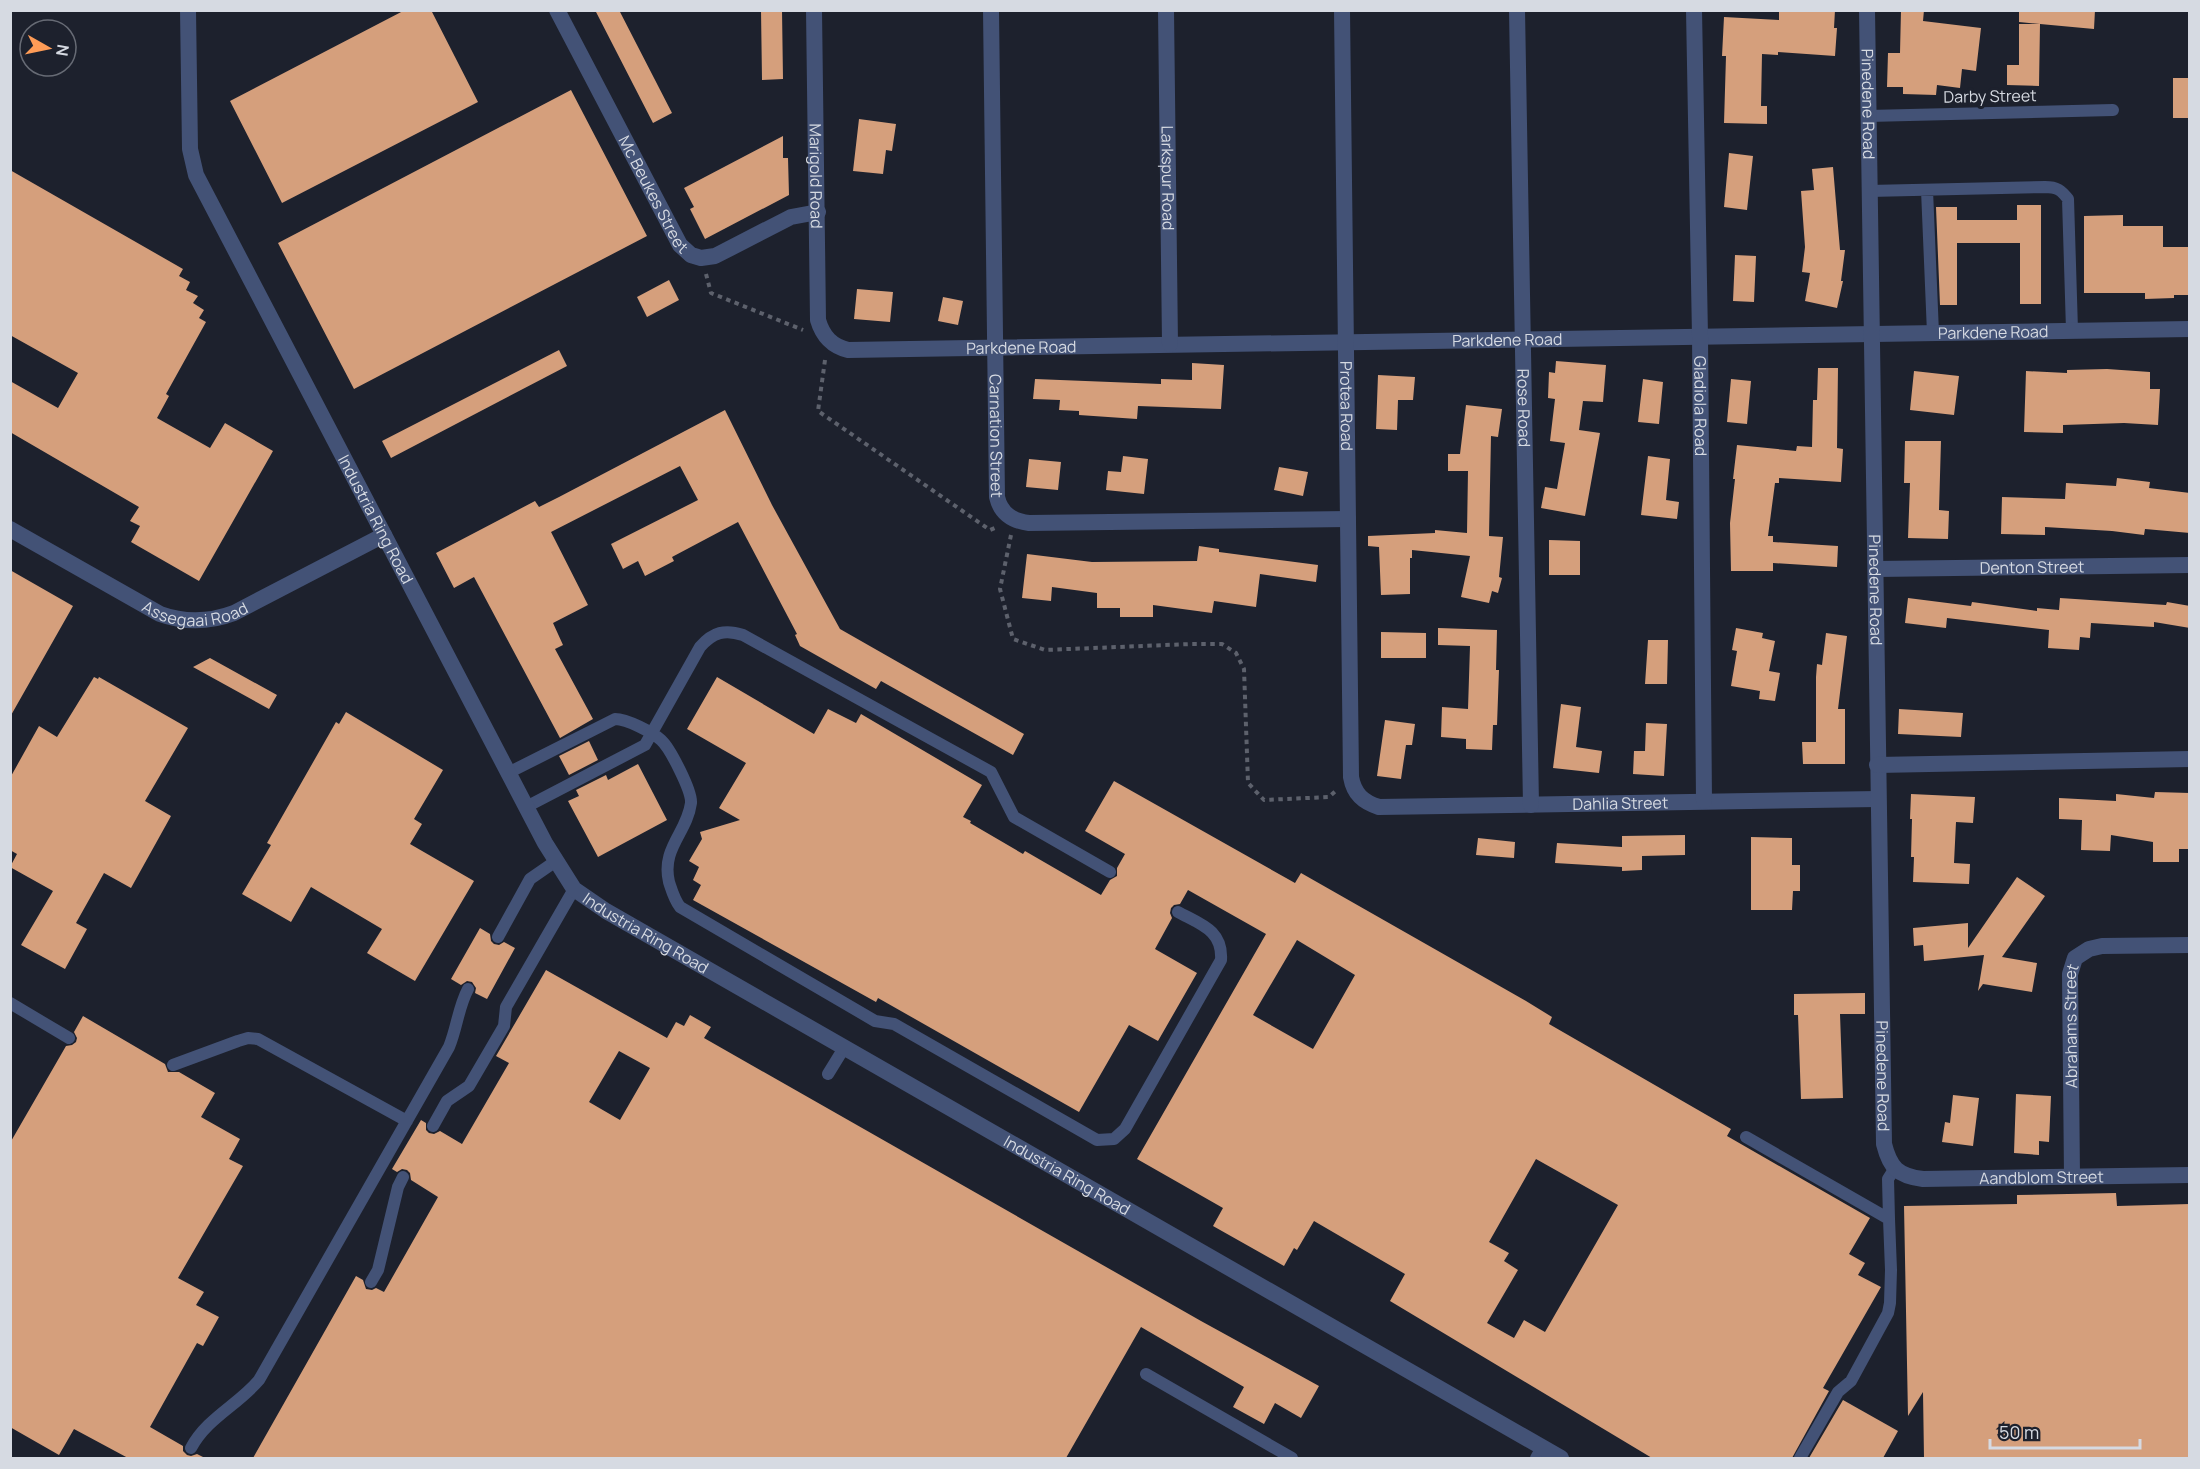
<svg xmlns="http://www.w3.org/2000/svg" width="2200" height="1469" font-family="Manrope,sans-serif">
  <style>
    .building { fill: #d59f7c; fill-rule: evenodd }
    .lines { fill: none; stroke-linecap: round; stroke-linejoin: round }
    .path { stroke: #5d616c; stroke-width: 4; stroke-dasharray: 4.5 4.5; stroke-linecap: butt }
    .service { stroke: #435276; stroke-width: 12 }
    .minor { stroke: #435276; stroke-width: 16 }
    .tertiary { stroke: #435276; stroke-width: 16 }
    .labels { text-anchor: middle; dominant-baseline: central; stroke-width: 6; stroke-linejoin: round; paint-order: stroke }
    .street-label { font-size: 16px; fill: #d6dae2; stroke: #1d212d }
  </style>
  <rect width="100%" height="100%" fill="#1d212d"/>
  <path class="building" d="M405 10H431L478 102 282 203 230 101Z
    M595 10H619L672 113 653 123Z
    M761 10H782L783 79 762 80Z
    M1779 10H1835L1834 28H1837L1835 56 1778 52V55L1762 54 1761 106H1767V124L1724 123 1726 56H1722L1724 17 1779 20Z
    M1901 10H1924L1923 21 1981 28 1976 71 1962 69 1960 88 1937 85 1936 95 1903 94V87H1887L1888 53H1900Z
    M2019 10H2095L2094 29 2019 22Z
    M2019 24H2040L2039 86 2007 85V65H2019Z
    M2173 78H2190V118H2173Z
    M571 90 647 236 354 389 278 243Z
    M859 119 896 124 892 151 886 150 883 174 853 171Z
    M783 136V158H788L789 195 705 239 690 209 694 207 684 188Z
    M1729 153 1753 156 1747 210 1724 207Z
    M1833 167 1840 250H1845L1841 281H1843L1837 308 1805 301 1810 273 1802 272 1805 247 1801 191 1814 190 1812 169Z
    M10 170 183 269 179 276 190 282 186 290 198 296 193 303 204 310 199 318 206 322 166 394 169 396 157 418 210 448 225 423 273 451 199 581 131 542 140 526 130 521 139 507 10 432V381L58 408 78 373 10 335Z
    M2017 205H2041V304H2020V243H1957V305H1940L1936 207H1957V220H2017Z
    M2123 215V226H2163V247H2190V295H2174V298L2145 299V293H2084V216Z
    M1735 255 1756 256 1754 302 1733 301Z
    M669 280 679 300 647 317 637 297Z
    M857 289 893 292 890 322 854 319Z
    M943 297 963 301 958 325 938 321Z
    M559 350 567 366 391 458 382 441Z
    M1556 361 1606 365 1603 402 1583 401 1579 430 1600 433 1585 516 1541 508 1545 487 1557 489 1565 443 1550 441 1555 399 1548 398 1549 372 1555 373Z
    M1192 363 1224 365 1221 409 1138 406 1137 419 1079 415V411L1059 410 1060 400 1033 399 1035 379 1161 384V379L1192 380Z
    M1818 368H1838L1837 448 1843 449 1841 482 1779 478V483H1775L1768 536H1773V542L1838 546 1837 567 1773 563V571H1731L1730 523 1735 479H1733L1737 445 1796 451 1797 446 1812 447 1813 400H1817Z
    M2067 370 2107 369 2150 372V389H2160L2158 425 2124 423 2063 425V433L2024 432 2026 371 2067 373Z
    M1914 371 1959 376 1954 415 1910 410Z
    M1378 375 1415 377 1413 400H1398L1397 430 1376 429Z
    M1643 379 1663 382 1659 424 1638 422Z
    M1731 379 1751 381 1747 424 1727 422Z
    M1466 405 1502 409 1498 437 1491 436 1489 536 1503 537 1499 577 1502 578 1498 593 1492 591 1489 603 1461 597 1470 556 1412 550V558H1410V594L1381 595 1379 547 1368 546V536L1435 533V530L1467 533 1468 471H1448V454H1460Z
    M725 410 772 505 840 629 1024 734 1013 755 881 681 876 689 800 646 795 635 797 634 738 522 672 557 674 561 645 576 638 561 623 569 611 544 698 500 680 466 551 532 588 605 553 623 563 645 555 649 593 719 560 738 474 577 454 588 436 553 535 501 539 507 559 497Z
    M1905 441H1941L1939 510 1949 511 1948 539 1908 538 1910 483H1904Z
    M1123 456 1148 459 1144 494 1106 490 1108 471 1121 472Z
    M1648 456 1670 459 1666 500 1679 502 1677 519 1641 515Z
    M1029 459 1061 462 1058 490 1026 487Z
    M1279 467 1308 472 1303 496 1274 490Z
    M2117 478 2150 482 2149 488 2190 493V533L2145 529 2144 535 2112 531 2045 527V535L2001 534 2002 497 2065 499 2066 483 2116 486Z
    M1549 540 1580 541V575H1549Z
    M1199 546 1219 549V552L1318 565 1316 582 1260 574 1256 607 1214 601 1212 613 1153 605V617H1120V608H1097V593L1052 587 1051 601 1022 598 1027 554 1092 562 1197 561Z
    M10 570 73 606 10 717Z
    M1908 598 1971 606 1972 602 2037 611V608L2059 610 2060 598 2166 605 2167 602 2190 606V628L2154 622V627L2091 623 2090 638 2080 637 2079 650 2048 648 2049 630 1947 618 1946 628 1905 623Z
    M1438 628 1497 630 1496 670H1499L1497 725H1493L1492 750 1466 749V739L1441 737 1442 707 1468 709 1470 646 1438 645Z
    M1736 628 1763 633 1762 638 1775 641 1769 671 1780 673 1775 701 1759 699 1760 691 1731 686 1737 651 1732 650Z
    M1381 632 1426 633V658H1381Z
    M1826 633 1847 636 1838 709H1845V764H1803L1802 742H1816V677L1817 664 1822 665Z
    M1648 640H1668L1667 684H1645Z
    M210 658 277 695 269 709 193 667Z
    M94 677 98 679 99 677 188 728 145 801 171 816 131 888 104 873 76 923 87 929 65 969 21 945 53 891 10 867 17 854 10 850V778L39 726 57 737Z
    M717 677 814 734 828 709 856 723 861 714 982 785 963 817 971 821 970 823 1023 854 1025 851 1101 895 1110 880 1117 876V868L1125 854 1085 831 1114 781 1295 883 1301 873 1526 1001 1552 1017 1549 1024 1731 1129 1727 1136 1870 1218 1849 1254 1865 1263 1858 1275 1881 1287 1823 1388 1829 1391 1792 1458H1652L1390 1301 1405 1274 1314 1221 1297 1250 1294 1248 1284 1266 1213 1226 1223 1208 1137 1159 1266 934 1188 890 1180 904 1174 905 1171 908 1170 913 1172 918 1155 949 1197 973 1158 1041 1129 1025 1079 1112 878 998 876 1002 693 900 701 885 693 880 699 867 689 861 702 839 700 832 740 820 719 808 746 763 687 729ZM1297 940 1355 975 1313 1049 1253 1015ZM1536 1159 1618 1205 1545 1332 1524 1320 1514 1338 1487 1323 1518 1270 1504 1261 1509 1253 1489 1242Z
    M1561 704 1581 707 1576 747 1602 751 1599 773 1553 768Z
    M1899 709 1963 713 1961 737 1898 734Z
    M346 712 443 770 414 819 422 824 410 844 474 881 415 981 367 953 382 929 311 887 291 922 242 894 271 845 267 843 336 722 339 724Z
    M1385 720 1415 724 1412 745H1406L1401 779 1377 776Z
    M1646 723 1667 724 1664 776 1633 774 1634 751H1645Z
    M589 741 598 760 569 775 559 756Z
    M638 764 667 820 598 857 568 801 579 796 576 790 606 775 608 780Z
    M2155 792 2190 793V849H2179V862H2153V842L2111 835 2110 851 2081 850 2082 820 2059 819V798L2116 801V794L2154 798Z
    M1911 794 1975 797 1973 823 1956 822 1954 863 1970 864 1969 884 1913 882 1914 857H1911L1912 819H1910Z
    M1685 835V855L1642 856V870L1622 871V867L1555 863 1557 843 1622 847V836Z
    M1751 837 1792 838V865H1800V891H1793L1792 910H1751Z
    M1478 838 1515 842 1514 858 1476 855Z
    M2017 877 2045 896 2002 957 2037 963 2032 992 1983 984 1978 991 1984 955 1924 961 1923 945 1914 946 1913 928 1968 923V948Z
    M480 928 490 934 491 941 494 944 499 945 504 942 515 948 487 999 475 993 476 988 472 982 467 981 461 985 451 979Z
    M546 970 667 1038 676 1022 684 1026 690 1015 711 1027 704 1038 1201 1321 1319 1386 1301 1418 1275 1403 1264 1424 1233 1407 1244 1387 1141 1327 1066 1458H253L356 1276 363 1280 366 1289 372 1290 376 1288 384 1292 438 1197 411 1180 410 1173 407 1170 402 1169 397 1172 392 1169 421 1120 426 1123V1130L429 1133 434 1134 440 1131 462 1144 509 1063 496 1056ZM619 1051 650 1068 620 1120 589 1102Z
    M1865 993V1014H1840L1843 1098 1801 1099 1798 1015H1794V994Z
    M83 1016 165 1064 168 1072H179L215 1093 201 1117 240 1139 229 1159 243 1166 178 1278 204 1292 196 1305 219 1317 203 1346 197 1343 150 1427 183 1446V1451L187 1455 191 1456 197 1454 205 1458H128L74 1429 59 1455 10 1427V1143L66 1046 72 1045 76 1042 77 1038 74 1032Z
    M2016 1094 2051 1096 2049 1142 2039 1141V1155L2014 1153Z
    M1953 1095 1979 1098 1973 1146 1942 1142 1945 1122 1950 1123Z
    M2116 1193 2117 1206 2190 1204V1458H1924L1923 1392 1908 1416 1904 1206 2017 1204V1195Z
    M1843 1400 1898 1431 1883 1458H1809Z"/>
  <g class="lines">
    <path class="path" d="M706 274 711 293 803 330
      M825 360 818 411 990 530 997 527
      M1011 535 1000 589 1013 639 1045 650 1191 644H1222L1236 653 1244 669 1248 783 1264 800 1329 797 1338 789"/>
    <path class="service" d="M1868 116 2113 110
      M1927 190 1933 333
      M1869 191 2045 187C2057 187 2061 190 2068 199L2072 330
      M508 773 615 719C627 719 652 732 661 740 670 748 692 791 691 803 687 833 661 848 669 882 672 891 674 899 680 907L875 1021 894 1024 1097 1140 1114 1139 1125 1129 1221 960C1223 930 1200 924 1178 912
      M526 807 645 745 700 647C713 632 725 629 743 635L991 772 1014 817 1110 872
      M498 937 530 879 556 861
      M10 1003 69 1038
      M173 1065 238 1041 248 1038 258 1039 407 1121
      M828 1074 844 1048
      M433 1126 447 1101 469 1086 504 1026 506 1007 574 889
      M1746 1137 1889 1219 1891 1270 1890 1303 1888 1313 1851 1381 1838 1392 1800 1458
      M1889 1219 1888 1179 1895 1168
      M371 1282 378 1270 398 1187 403 1177
      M1146 1374 1292 1458
      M191 1448C207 1418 238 1405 259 1380L449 1047C457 1028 458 1008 468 989
      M1536 1458 1542 1447"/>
    <g class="minor">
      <path id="s1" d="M557 10 680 245 691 255 701 258 715 256 791 217 818 212"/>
      <path id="s2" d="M814 10 818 320C823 337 832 346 848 350L2190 329"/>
      <path id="s3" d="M991 10 997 497C1001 514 1013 521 1029 523L1348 519"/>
      <path id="s4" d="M1166 10 1170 344"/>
      <path id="s5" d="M1342 10 1351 777C1354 794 1363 802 1379 807L1878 799"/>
      <path id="s6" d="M1517 10 1531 805"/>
      <path id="s7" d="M1694 10 1700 336 1704 801"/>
      <path id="s8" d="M1867 10 1884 1144C1890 1168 1898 1176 1923 1179L2190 1175"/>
      <path id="s9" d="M10 529 160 614C185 623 210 622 234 613L384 535"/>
      <path id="s10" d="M1876 569 2190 565"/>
      <path d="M1877 765 2190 759"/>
      <path id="s11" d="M2072 1176 2070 974 2075 958 2089 949 2102 946 2190 945"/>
    </g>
    <path class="tertiary" id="s12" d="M188 10 190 149 196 175 545 843 574 889 606 911 1561 1458"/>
  </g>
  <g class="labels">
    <g class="street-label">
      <text transform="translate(1990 96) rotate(-1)">Darby Street</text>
      <text stroke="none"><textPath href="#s8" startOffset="94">Pinedene Road</textPath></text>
      <text stroke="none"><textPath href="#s2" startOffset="166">Marigold Road</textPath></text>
      <text stroke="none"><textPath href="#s4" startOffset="168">Larkspur Road</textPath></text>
      <text stroke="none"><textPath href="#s1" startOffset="208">Mc Beukes Street</textPath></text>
      <text stroke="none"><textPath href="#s2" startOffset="1500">Parkdene Road</textPath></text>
      <text stroke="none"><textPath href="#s2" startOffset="1014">Parkdene Road</textPath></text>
      <text stroke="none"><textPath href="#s2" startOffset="528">Parkdene Road</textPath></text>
      <text stroke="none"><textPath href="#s5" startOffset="396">Protea Road</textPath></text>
      <text stroke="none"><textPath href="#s7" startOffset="396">Gladiola Road</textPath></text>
      <text stroke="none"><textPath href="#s6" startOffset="398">Rose Road</textPath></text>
      <text stroke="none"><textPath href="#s3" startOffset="426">Carnation Street</textPath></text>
      <text stroke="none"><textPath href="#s12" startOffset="554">Industria Ring Road</textPath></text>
      <text stroke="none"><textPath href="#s10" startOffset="156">Denton Street</textPath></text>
      <text stroke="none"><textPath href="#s8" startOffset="580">Pinedene Road</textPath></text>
      <text stroke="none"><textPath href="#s9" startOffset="208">Assegaai Road</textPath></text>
      <text stroke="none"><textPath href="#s5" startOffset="1052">Dahlia Street</textPath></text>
      <text stroke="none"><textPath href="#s12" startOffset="1058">Industria Ring Road</textPath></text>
      <text stroke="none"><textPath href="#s11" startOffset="150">Abrahams Street</textPath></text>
      <text stroke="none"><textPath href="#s8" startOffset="1066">Pinedene Road</textPath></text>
      <text stroke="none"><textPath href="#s12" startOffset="1544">Industria Ring Road</textPath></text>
      <text stroke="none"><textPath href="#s8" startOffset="1310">Aandblom Street</textPath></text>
    </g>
  </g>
  <rect width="2200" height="1469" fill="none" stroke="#d6dae2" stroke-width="24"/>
  <g transform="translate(48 48) rotate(99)"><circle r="28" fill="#1d212d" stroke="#676b75" stroke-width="1.5"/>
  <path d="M0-4.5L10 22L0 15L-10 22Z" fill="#fe9c57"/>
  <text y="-9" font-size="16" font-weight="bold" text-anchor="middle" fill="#d6dae2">N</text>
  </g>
  <path d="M1990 1439v9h150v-9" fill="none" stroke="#d6dae2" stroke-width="3"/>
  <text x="1999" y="1439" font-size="18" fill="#d6dae2" stroke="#1d212d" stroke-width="4.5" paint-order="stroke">50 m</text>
</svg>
